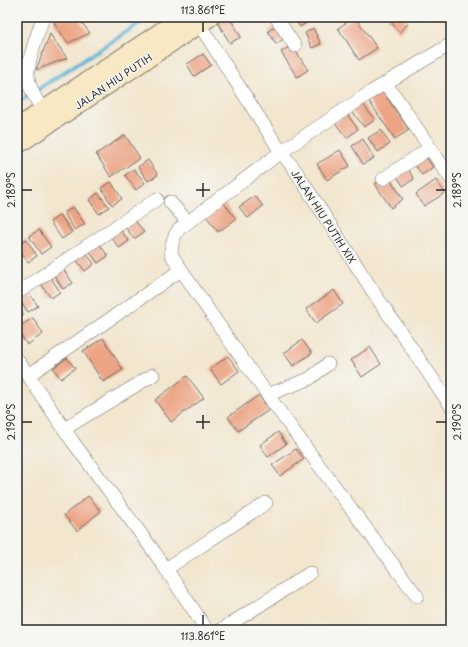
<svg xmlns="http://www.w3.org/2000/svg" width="468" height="647" font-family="'Playpen Sans',sans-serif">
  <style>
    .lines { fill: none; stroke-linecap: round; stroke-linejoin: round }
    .stream { stroke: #5ab2d7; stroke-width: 4 }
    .building { fill: #eca485 }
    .street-casing { stroke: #716c64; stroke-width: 14 }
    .secondary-casing { stroke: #716c64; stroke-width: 20 }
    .street { stroke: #fff; stroke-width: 13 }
    .secondary { stroke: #f8e8c3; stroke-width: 18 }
    .ticks { fill: none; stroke: #2b2b2b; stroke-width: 1.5 }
    .labels { text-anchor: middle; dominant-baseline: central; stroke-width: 3; stroke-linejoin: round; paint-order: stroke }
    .street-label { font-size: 10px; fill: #2b2b2b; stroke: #f6f6f2 }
    .neatline { fill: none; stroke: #2b2b2b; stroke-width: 1.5 }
    .ticks-label { font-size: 10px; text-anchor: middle; fill: #2b2b2b }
  </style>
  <rect width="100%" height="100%" fill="#f6f6f2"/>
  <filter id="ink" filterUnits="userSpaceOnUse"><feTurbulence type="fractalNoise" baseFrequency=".025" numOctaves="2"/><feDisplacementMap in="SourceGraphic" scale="8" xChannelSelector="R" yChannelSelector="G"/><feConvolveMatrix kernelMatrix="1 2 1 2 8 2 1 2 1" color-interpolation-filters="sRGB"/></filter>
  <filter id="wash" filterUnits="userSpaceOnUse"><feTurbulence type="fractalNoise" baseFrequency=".012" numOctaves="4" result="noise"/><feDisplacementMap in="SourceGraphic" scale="16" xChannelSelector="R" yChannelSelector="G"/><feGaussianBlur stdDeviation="0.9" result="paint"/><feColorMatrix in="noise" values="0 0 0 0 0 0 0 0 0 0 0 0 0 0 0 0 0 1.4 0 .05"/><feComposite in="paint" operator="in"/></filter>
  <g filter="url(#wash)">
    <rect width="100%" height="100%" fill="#f2e6cf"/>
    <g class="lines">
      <path class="stream" d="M17 103 149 17"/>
    </g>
    <g id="blocks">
      <path class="building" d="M56 17H77L90 33 68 43 54 23Z
        M217 17H229L241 37 230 43 215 18Z
        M293 17H314L315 18 300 27Z
        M355 17 377 48 359 60 338 28Z
        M387 17H402L408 24 399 32Z
        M277 25 285 38 276 44 268 31Z
        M313 28 321 44 312 48 305 33Z
        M50 34 67 58 36 70Z
        M292 45 308 70 297 77 281 52Z
        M203 54 211 65 194 76 187 64Z
        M382 90 409 130 395 139 368 100Z
        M362 103 375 120 364 127 352 111Z
        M347 114 358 129 347 138 335 123Z
        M381 130 390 144 378 152 368 138Z
        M125 135 140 158 111 177 96 154Z
        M363 139 374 158 363 164 352 146Z
        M340 150 350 166 327 180 317 164Z
        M424 154 433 167 422 175 413 162Z
        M148 160 158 175 148 181 138 167Z
        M406 166 414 179 403 186 395 173Z
        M134 169 145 183 136 190 125 175Z
        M388 176 403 199 391 208 375 184Z
        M436 180 445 193 424 206 416 194Z
        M111 182 122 199 112 205 101 188Z
        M98 193 109 207 99 214 89 200Z
        M255 196 263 206 248 218 239 207Z
        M221 199 236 219 218 232 203 212Z
        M73 207 85 224 75 230 64 213Z
        M60 215 72 232 62 239 50 222Z
        M133 218 144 232 134 239 124 225Z
        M118 227 129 241 119 248 109 234Z
        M39 230 51 247 41 254 29 236Z
        M26 239 37 256 28 262 17 246V245Z
        M97 241 108 256 98 263 87 248Z
        M84 250 94 264 85 271 74 257Z
        M61 266 73 283 63 289 52 272Z
        M49 275 60 292 51 298 39 281Z
        M26 289 38 306 28 312 17 296Z
        M334 290 343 304 316 323 306 309Z
        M17 304 24 315 17 320Z
        M33 318 43 334 27 345 17 328Z
        M103 338 123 370 103 382 83 351Z
        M302 340 312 353 293 366 284 353Z
        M370 347 381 364 362 377 351 360Z
        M228 356 239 371 221 384 210 369Z
        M67 358 75 368 61 379 53 368Z
        M187 376 204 398 171 422 155 400Z
        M259 395 269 410 238 431 228 417Z
        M278 432 286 444 268 457 260 445Z
        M296 449 304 459 280 476 272 465Z
        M88 496 101 511 77 531 64 515Z"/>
    </g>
  </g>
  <g filter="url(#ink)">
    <use href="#blocks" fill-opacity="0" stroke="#716c64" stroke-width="1"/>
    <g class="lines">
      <defs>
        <path id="street" d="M276 17 295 46
          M199 24 281 152 295 170 376 296 451 406
          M385 84 395 96 451 179
          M42 110C37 100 28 88 28 75 27 60 39 32 43 17
          M383 179 430 148
          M170 202 188 222
          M17 293 157 199
          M17 359 73 442 155 553 207 630
          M29 375 181 270
          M267 395 309 379 328 364
          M64 429 153 375
          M166 569 266 503
          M417 596C332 484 248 372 171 254 171 244 173 237 179 229L281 152 371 92 451 44
          M221 630 310 573"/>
        <path id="secondary" d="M17 128 183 17
          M17 145 210 17"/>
      </defs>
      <use href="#street" class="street-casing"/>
      <use href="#secondary" class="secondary-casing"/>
      <use href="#street" class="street"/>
      <use href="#secondary" class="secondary"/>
    </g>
  </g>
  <path class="ticks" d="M203 22V32M203 183V197M22 190H32M196 190H210M436 190H446M203 415V429M22 422H32M196 422H210M436 422H446M203 615V625"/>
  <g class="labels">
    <g class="street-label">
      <text transform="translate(113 81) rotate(-34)">JALAN HIU PUTIH</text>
      <text transform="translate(324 216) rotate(57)">JALAN HIU PUTIH XIX</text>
    </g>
  </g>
  <rect width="468" height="647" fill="none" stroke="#f6f6f2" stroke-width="44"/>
  <rect x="22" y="22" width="424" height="603" class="neatline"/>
  <g class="ticks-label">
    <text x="203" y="14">113.861°E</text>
    <text transform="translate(11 190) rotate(-90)" y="4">2.189°S</text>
    <text transform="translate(457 190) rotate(-90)" y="4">2.189°S</text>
    <text transform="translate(11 422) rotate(-90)" y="4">2.190°S</text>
    <text transform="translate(457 422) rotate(-90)" y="4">2.190°S</text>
    <text x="203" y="640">113.861°E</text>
  </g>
</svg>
